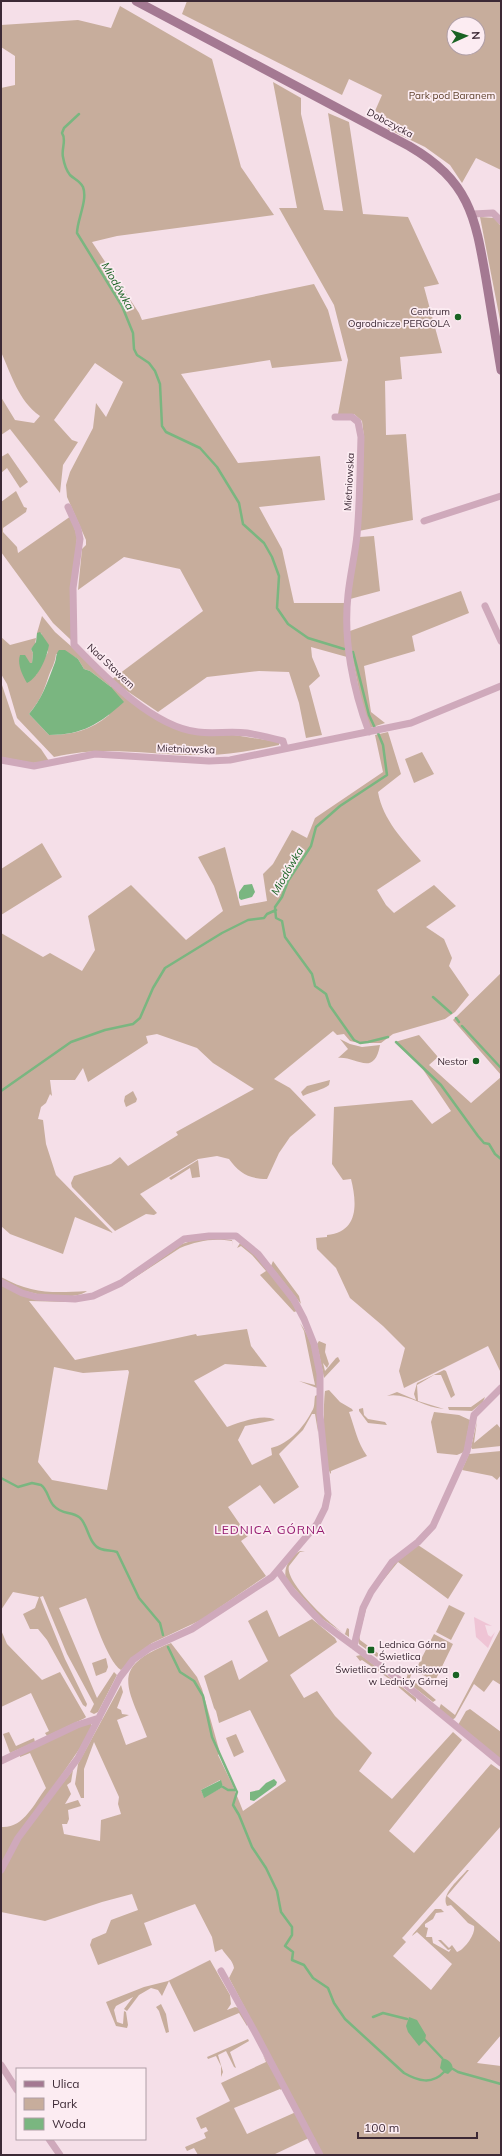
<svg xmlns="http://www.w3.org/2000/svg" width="502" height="2156" font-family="Mulish,sans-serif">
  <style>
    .green { fill: #c7ad9c; fill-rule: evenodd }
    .plaza { fill: #efc4d5 }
    .water { fill: #7ab680 }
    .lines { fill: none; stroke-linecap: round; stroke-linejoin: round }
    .stream { stroke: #7ab680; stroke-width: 2.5 }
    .street { stroke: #cfa9bb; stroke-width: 7 }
    .secondary { stroke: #a47992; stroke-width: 9 }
    .poi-dot { fill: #196323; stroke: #fcecf2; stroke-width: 1.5 }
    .labels { text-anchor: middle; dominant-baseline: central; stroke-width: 3.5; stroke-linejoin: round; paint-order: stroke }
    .park-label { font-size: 10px; fill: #5d402a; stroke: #fcecf2 }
    .street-label { font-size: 10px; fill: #3c2935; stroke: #fcecf2 }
    .poi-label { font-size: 10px; fill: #3c2935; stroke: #fcecf2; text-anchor: end }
    .water-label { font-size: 11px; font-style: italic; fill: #196323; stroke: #fcecf2 }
    .quarter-label { font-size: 12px; letter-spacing: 1px; fill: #94196f; stroke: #fcecf2 }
  </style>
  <rect width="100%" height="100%" fill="#f5dfe8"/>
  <path class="green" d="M187 1H501V170L476 158 462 183 450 165 425 147 388 129 386 116 375 111 382 95 349 79 342 95 182 14ZM454 24H478V48H454Z
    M120 6 212 59 241 167 274 215 117 236 92 242 139 313 142 320 314 284 328 310 342 361 272 368 270 360 181 374 238 463 320 456 325 500 259 507 282 549 294 603H345L347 657 311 647 312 657 320 676 309 686 322 735 306 738 299 703 289 672 259 671 207 677 158 712 111 680 203 611 180 569 124 557 78 590 82 549 86 545V540L67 497 66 485 70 472 93 428 96 403 106 417 123 382 95 363 54 420 72 440 78 442 63 465 60 493 10 429 1 435V397L15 420 34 423 40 416C18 400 12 376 1 352V88L15 85V56L1 47V25L78 20 111 28Z
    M273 82 301 98V114L324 210 343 211 328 113 349 122 363 214 408 217 439 284 424 287 442 353 400 357 402 379 385 381 386 435 406 434 413 520 359 531 364 437 362 421 354 414H338L348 360 334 305 279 208H297Z
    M480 217 494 218 501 226V325Z
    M8 453 28 482 20 488 7 468 1 473V457Z
    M16 491 24 507 27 508 26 512 3 528V532L17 547 18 553 71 516 77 537 71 640 53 623 1 552V502Z
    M374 536 380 591 350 599 359 537Z
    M461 591 469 613 412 636 415 651 364 666 371 712 385 723 370 728 365 720 349 641 350 631Z
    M42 616 55 632 72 647 103 678 180 731 234 735 279 742V745C254 750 229 755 203 755 150 756 108 744 54 757L17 718 7 684 1 674V637L10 645 36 638 35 645 31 649 33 653 32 663H30L36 675 48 652 41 633H37ZM56 654 73 656 78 659 84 669 90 671 111 687 109 715C91 730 72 735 49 735L29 714C40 700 42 696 48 678 51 669 55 664 56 654Z
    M1 682 15 724 41 749 49 761 33 763 1 757Z
    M388 732 401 774 378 792C383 820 403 840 421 861L377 890 386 905 394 913 434 885 456 906 426 927 444 939 452 958 449 966 469 995 455 1012 445 1019 393 1034 381 1043H359L350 1041 344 1034 337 1035 333 1031 274 1079 290 1088 316 1115 290 1137 279 1153 267 1179C249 1179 239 1173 229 1159L217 1156 198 1159 140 1194 157 1213 154 1215 146 1214 115 1231 72 1187 71 1183 74 1176 111 1164 120 1157 128 1166 178 1135 176 1132 254 1089 213 1063 197 1048 157 1034 146 1036 148 1043 88 1082 83 1068 75 1080H50L52 1096 50 1094 46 1103 41 1107 38 1119 43 1120 46 1144 56 1175 113 1233 75 1217 63 1254 10 1234 1 1226V933L43 957 50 953 82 971 95 950 88 916 131 885 186 940 223 911 214 886 198 857 225 847 240 906 267 901 263 874 273 864 292 830 307 838 315 818 383 772 375 735Z
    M422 752 434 774 414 783 405 759Z
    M42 843 62 877 1 915V869Z
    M501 973V1075L453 1020Z
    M419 1035 438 1057 429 1065 471 1103 501 1077V1373L488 1346 404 1388 399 1371 405 1348 383 1326 350 1298 336 1268 317 1249 316 1238 327 1237V1235C359 1232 357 1203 351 1179L343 1180 332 1164 334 1107 412 1100 432 1124 451 1111 422 1068 395 1042Z
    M340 1039 350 1044 362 1047 380 1045C374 1078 356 1056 338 1058L348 1049Z
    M330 1080 329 1085C323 1090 311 1092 303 1096L301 1092 307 1086Z
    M133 1091 137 1099 136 1102 126 1107 124 1101 125 1096Z
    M198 1160 200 1177 192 1178 190 1168 171 1180 169 1178Z
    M217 1238 232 1240 233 1246 232 1241C212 1238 198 1241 180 1248L122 1286 182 1244 197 1239Z
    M240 1243C263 1259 283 1287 297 1311L294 1312 260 1275 266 1271 252 1255 241 1246 237 1248Z
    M273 1261 299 1296 301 1304 271 1266Z
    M1 1277C32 1294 52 1293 87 1291 75 1300 40 1297 26 1292 18 1288 9 1283 1 1279Z
    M1 1285 69 1302 29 1301 75 1360 196 1334 197 1336 247 1329 251 1346 267 1367 225 1364 194 1381 227 1427C239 1423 263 1413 275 1420L245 1426 238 1440 252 1465 272 1455 271 1448C289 1444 304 1427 312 1411 315 1407 314 1402 315 1396L317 1395 318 1432 315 1414H312L303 1430 279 1454 299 1487 274 1504 260 1485 228 1507 248 1536 241 1541 266 1576 201 1620 152 1643 137 1654 121 1670C107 1661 93 1614 86 1598L59 1608 97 1698 114 1672 117 1675 98 1712 94 1714 90 1712 94 1704 67 1654 43 1596 40 1597 65 1659 87 1704 86 1707 83 1705 47 1640 38 1629H30L23 1614 35 1608 39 1597 13 1592 1 1610ZM54 1367 83 1373 128 1370 129 1372 107 1490 52 1480 38 1462Z
    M300 1323C312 1339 320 1368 317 1388L299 1381 315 1385 304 1331Z
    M319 1341 326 1344 325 1352 329 1364 327 1368 323 1363 325 1371 336 1358 338 1357 340 1361 324 1378 317 1344Z
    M444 1370 446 1371 455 1395 451 1398 441 1375H434L417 1385 418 1401 444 1409C424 1408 406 1392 387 1396L397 1392 416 1400 414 1394 417 1383Z
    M329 1390 340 1402 352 1409 353 1411 349 1412C355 1428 357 1442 367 1456L331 1471V1474C323 1465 323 1405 325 1391Z
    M485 1397 483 1402 472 1411 449 1410 448 1407H471Z
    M363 1408 364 1415 368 1419 385 1422 387 1425 368 1423 359 1411V1409Z
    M434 1412 459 1415 470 1420 464 1452 457 1455 437 1453 431 1422Z
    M477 1421 474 1443 497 1424 501 1429V1446L472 1449 471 1447Z
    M501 1451V1475L497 1480 492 1476 462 1470 469 1454Z
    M418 1545 463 1575 448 1599 398 1562 381 1583 393 1564Z
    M300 1551 305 1552H300L289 1566C284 1582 332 1626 345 1634L347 1628 349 1629V1637L321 1618 286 1579C283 1568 290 1556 300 1551Z
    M369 1598 359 1636 360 1640 379 1654 377 1657 359 1644 357 1637Z
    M449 1605 465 1613 451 1640 436 1632Z
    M267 1610 279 1637 312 1619 335 1638 337 1642 290 1675 304 1698 317 1691 335 1716 372 1753 359 1771 392 1799 453 1732 462 1740 389 1831 414 1853 491 1764 501 1771V1826L404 1936 402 1938 406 1942 393 1956 431 1990 452 1964 417 1932 412 1936 413 1934 435 1909H441L444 1912 436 1913 433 1919 425 1924V1927L428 1928 426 1937H432L433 1943 449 1952 451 1949 448 1950 438 1940H441L449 1948 452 1945 457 1952C464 1950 476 1934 474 1926L468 1923 451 1905 447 1906C440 1894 460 1879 467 1870H469L447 1896 501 1943V2035L477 2063 501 2066V2155H323L229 1978 234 1968C233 1960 226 1956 222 1949L215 1952 212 1937 195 1904 144 1923 152 1945 98 1965 90 1945 92 1939 106 1933 111 1920 138 1910 132 1894 102 1902 45 1921 1 1912C1 1901 0 1889 1 1878 5 1852 55 1794 73 1770L71 1782 67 1785 71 1794 65 1804 78 1800 81 1806 68 1810 69 1819 67 1824H62L64 1834 100 1841 101 1820 121 1814 118 1804 119 1797 94 1742 84 1769V1798H81L75 1784 78 1764 121 1685 123 1692 117 1708 121 1710 122 1714 129 1715 117 1720 126 1745 147 1737C129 1687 107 1668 171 1643L197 1677 202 1689 220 1753 218 1755 233 1786 243 1811 286 1781 250 1710 219 1723 216 1711 214 1708 204 1676 232 1660 239 1680 268 1661 248 1621ZM220 1780 223 1787 204 1797 201 1790Z
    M501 1628V1685L493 1680 484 1692 474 1684 455 1718 452 1720 439 1709 441 1704 455 1715Z
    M1 1630 7 1644 42 1680 60 1672 86 1717 85 1718 47 1736 45 1733 49 1731 31 1693 1 1707Z
    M434 1634 453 1644 435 1681 415 1671Z
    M361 1655 416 1698V1702L388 1678 362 1660 360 1661 356 1656Z
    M106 1658 108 1667 106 1672 96 1676 92 1663Z
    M409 1668 413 1669 410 1678 436 1700 433 1702 406 1681Z
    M470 1709 501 1732V1761L458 1725 466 1711Z
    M84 1724H91L92 1726 80 1748 1 1864V1827C23 1829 34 1804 46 1788L30 1753 20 1757V1754Z
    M9 1732 16 1746 34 1738 35 1742 10 1753 3 1734Z
    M236 1734 244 1752 234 1757 226 1738Z
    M210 1960 230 1995 231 2004 227 2010 235 2007 239 2008 247 2023V2026L239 2013 194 2032 169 1981 162 1996 158 1990 151 1988 139 1995 127 2011 124 2009 133 1997 116 2006 114 2010 117 2022 123 2024 124 2011 126 2012 128 2025 127 2028 116 2026 106 2002 144 1987 168 1981Z
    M161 2004 166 2014 169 2032 166 2033 159 2011 156 2007Z
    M248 2039 249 2041 230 2052 236 2068 234 2067 226 2051 218 2055 223 2072 221 2077V2066L216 2056 208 2059 207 2057Z
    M263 2055 282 2087 281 2090 280 2089 234 2108 247 2134 296 2112 309 2138 273 2155H198L194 2148 187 2151 185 2147 206 2138 204 2133 208 2131 206 2127 201 2129 196 2118 230 2101 221 2083 266 2062Z"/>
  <path class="plaza" d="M474 1617 492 1626 485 1625 488 1635 491 1637 495 1632 488 1648 476 1637Z"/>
  <path class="water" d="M40 632 49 645C47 657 39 677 27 683 22 675 17 664 20 655H25L30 663H32L33 653 31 649 36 642 37 633Z
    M59 650H65L78 659 84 669 90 671 111 687 124 702C99 724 83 735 49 735L29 714C42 699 47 683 54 665 57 659 55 655 59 650Z
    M252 884 255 892 252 897 241 900 239 898V892L244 885Z
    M274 1779 277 1782 276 1785 254 1801 250 1800V1792L259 1790 266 1783Z
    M221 1780 223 1787 204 1798 201 1790Z
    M409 2017 417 2020 426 2035 425 2040 419 2046 408 2032 406 2026Z
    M442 2058C449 2060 452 2062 453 2069L448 2074 445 2073 440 2068Z"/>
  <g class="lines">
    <path class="stream" d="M79 114 64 128 62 133C67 140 61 149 63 157 64 163 66 170 70 175 74 179 80 181 83 187 88 200 77 220 77 233L122 306 133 333 134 349 137 355 149 363 155 371 160 384 162 426 166 432 200 448 217 467 239 503 243 524 264 543 272 557 279 576 277 608 288 624 308 638 344 649
      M353 652 369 715 375 728
      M378 733 383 745 387 775 340 806 316 827 311 846 288 881 282 897 275 907 276 918 282 921 285 937 312 974 315 986 326 994 330 1006 354 1040 360 1043 368 1042 388 1037
      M433 997 451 1013
      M456 1018 459 1022
      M462 1026 501 1068
      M396 1042 441 1085 478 1136 484 1143 489 1144 495 1154 501 1159
      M1 1091 71 1042 105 1030 133 1024 140 1018 153 988 165 968 222 933 248 920 264 918 267 914 276 910
      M1 1478 18 1487 32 1483 41 1485C48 1490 48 1500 54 1506 62 1515 71 1511 79 1517 88 1523 88 1545 101 1549 106 1551 112 1550 117 1552L139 1598 160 1623 163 1635
      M168 1647 180 1672 194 1681 203 1696 212 1737 236 1790
      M223 1787 228 1790H236L237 1792 233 1805 239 1815 252 1847 266 1868 277 1891 281 1912 292 1927V1935L285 1946 293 1952 292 1960 304 1965 313 1978 328 1988 334 2003 345 2019 404 2073C418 2081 432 2085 444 2072
      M373 2017 383 2013 407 2019
      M425 2040 442 2058
      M453 2069 458 2072 501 2084"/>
    <path class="street" d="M473 214 493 213 501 221
      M335 417H352L358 422 361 437C360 469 360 502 357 535 355 555 350 575 348 595 343 640 353 690 369 732
      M68 507 78 529 80 539 73 588 74 645C104 676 153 727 198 732 214 734 230 731 247 733 259 735 271 738 283 741L285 748
      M424 521 501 496
      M485 606 501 641
      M1 760 34 766 95 754 209 761 230 760 411 723 501 686
      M1 1282 22 1293 36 1297 75 1299 93 1296 121 1283 184 1239 209 1236H236L258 1254 294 1300 304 1319 314 1344 320 1374V1415L328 1494 325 1508 317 1524 272 1577 192 1629 150 1648 133 1660 120 1677 78 1758 18 1838 1 1870
      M278 1571 293 1592 321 1622 401 1681 501 1763
      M354 1646 363 1608 371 1592 392 1562 418 1542 433 1526 467 1451 474 1415 501 1388
      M1 1761 77 1725 99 1718
      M221 1971 256 2034 320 2155
      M1 2065 17 2090
      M49 2139 60 2155"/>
    <path class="secondary" d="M136 1 409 146C469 181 475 215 486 279 491 309 496 340 501 370"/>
  </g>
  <g class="poi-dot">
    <circle cx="458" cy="317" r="4"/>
    <circle cx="476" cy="1061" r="4"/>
    <rect x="367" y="1646" width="8" height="8" rx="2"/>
    <circle cx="456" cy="1675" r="4"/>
  </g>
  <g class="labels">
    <g class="park-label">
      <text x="452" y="95">Park pod Baranem</text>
    </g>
    <g class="street-label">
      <text transform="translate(390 123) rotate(28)">Dobczycka</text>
      <text transform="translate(349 482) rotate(-87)">Mietniowska</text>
      <text transform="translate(111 666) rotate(43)">Nad Stawem</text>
      <text transform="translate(186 749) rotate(2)">Mietniowska</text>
    </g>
    <g class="poi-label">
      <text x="450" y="311">Centrum<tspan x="450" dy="12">Ogrodnicze PERGOLA</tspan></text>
      <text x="468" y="1061">Nestor</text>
      <text x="379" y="1644" text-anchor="start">Lednica Górna<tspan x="379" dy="12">Świetlica</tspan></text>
      <text x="448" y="1669">Świetlica Środowiskowa<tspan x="448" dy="12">w Lednicy Górnej</tspan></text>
    </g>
    <g class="water-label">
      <text transform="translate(118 286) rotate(60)">Miodówka</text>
      <text transform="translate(287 871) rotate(-60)">Miodówka</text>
    </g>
    <g class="quarter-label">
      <text x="270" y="1529">LEDNICA GÓRNA</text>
    </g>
  </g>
  <rect width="502" height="2156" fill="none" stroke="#3c2935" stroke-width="4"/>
  <rect x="16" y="2068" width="130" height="72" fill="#fcecf2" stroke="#af9ea6"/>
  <rect x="24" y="2081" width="20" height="6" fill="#a47992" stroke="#af9ea6"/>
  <text x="52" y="2088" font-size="12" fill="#3c2935">Ulica</text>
  <rect x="24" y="2098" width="20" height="12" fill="#c7ad9c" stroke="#af9ea6"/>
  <text x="52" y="2108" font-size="12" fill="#3c2935">Park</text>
  <rect x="24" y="2118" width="20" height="12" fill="#7ab680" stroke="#af9ea6"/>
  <text x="52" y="2128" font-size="12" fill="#3c2935">Woda</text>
  <g transform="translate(466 36) rotate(87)"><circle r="19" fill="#fcecf2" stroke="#af9ea6"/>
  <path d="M0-3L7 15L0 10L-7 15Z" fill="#196323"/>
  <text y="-6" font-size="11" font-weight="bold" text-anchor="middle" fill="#3c2935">N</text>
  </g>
  <path d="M358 2132v6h119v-6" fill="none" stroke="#3c2935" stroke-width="2"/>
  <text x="364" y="2132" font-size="12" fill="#3c2935" stroke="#fcecf2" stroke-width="3" paint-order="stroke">100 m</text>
</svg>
